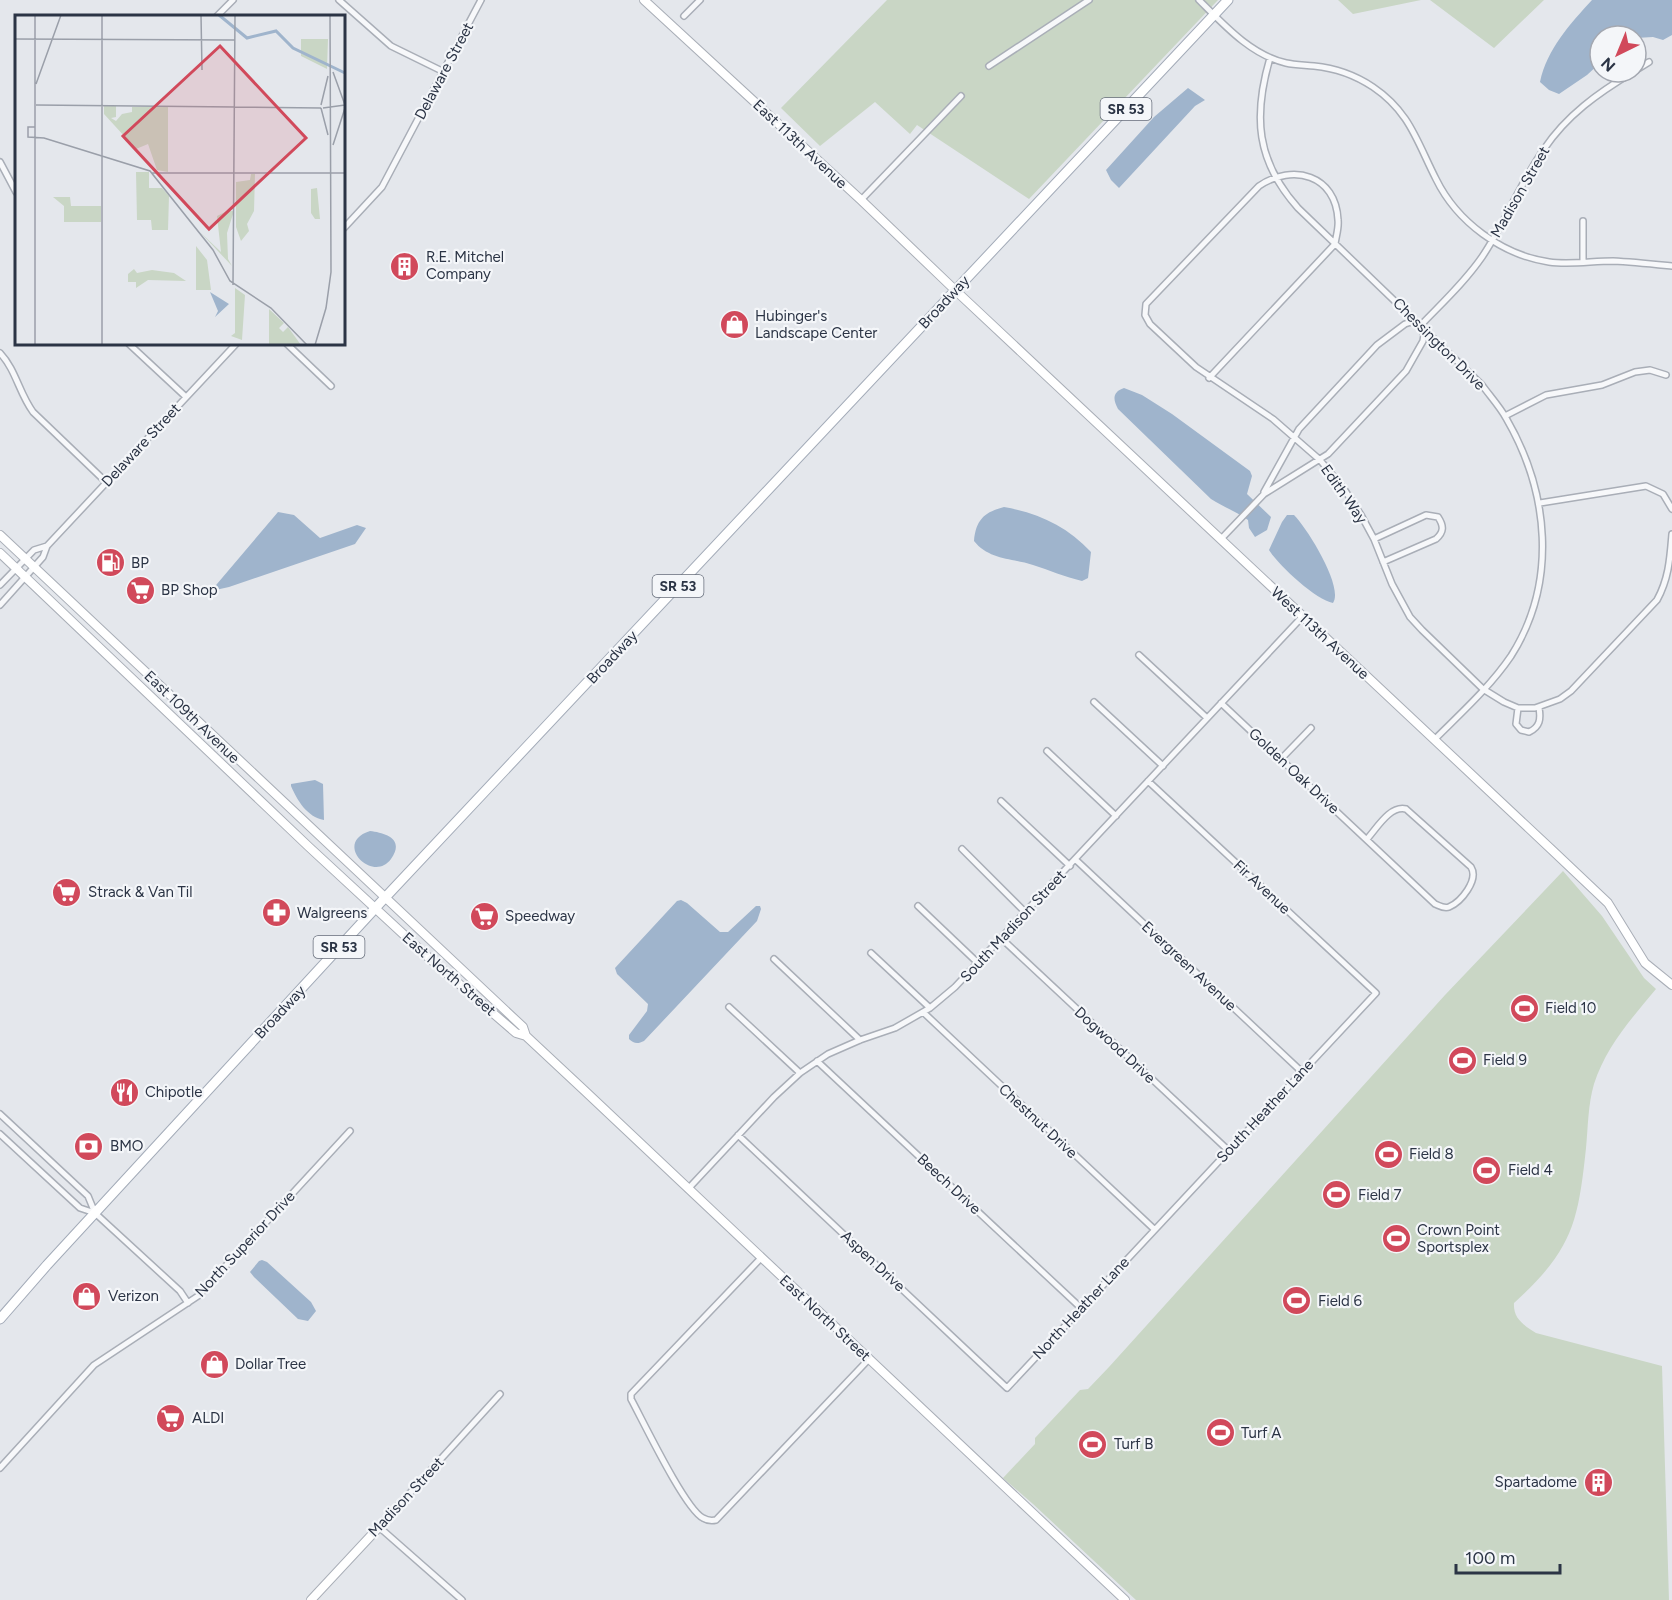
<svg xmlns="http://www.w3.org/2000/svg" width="1672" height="1600" font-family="Figtree,sans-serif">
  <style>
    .green { fill: #c9d6c5 }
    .water { fill: #9fb4cc }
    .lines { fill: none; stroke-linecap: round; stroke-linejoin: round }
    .street-casing { stroke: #a9aeb7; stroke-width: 8 }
    .secondary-casing { stroke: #a9aeb7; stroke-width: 10 }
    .primary-casing { stroke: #a3abb8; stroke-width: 11 }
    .street { stroke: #f7f8fa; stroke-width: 5 }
    .secondary { stroke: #fff; stroke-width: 8 }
    .primary { stroke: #fff; stroke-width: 9 }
    .labels { text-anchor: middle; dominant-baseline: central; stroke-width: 4.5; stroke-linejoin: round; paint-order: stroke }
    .shield { fill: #f4f6f9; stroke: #676e7b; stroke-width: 1.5 }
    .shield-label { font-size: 14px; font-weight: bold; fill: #2b3445 }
    .street-label { font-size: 15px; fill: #2b3445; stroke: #f4f6f9 }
    .poi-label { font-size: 15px; fill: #2b3445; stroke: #f4f6f9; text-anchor: start }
    .inset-river { fill: none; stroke: #9fb4cc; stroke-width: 3 }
    .inset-road { fill: none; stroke: #9a9fa9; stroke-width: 1.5 }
    .view { fill: #d1495b; fill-opacity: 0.15; stroke: #d1495b; stroke-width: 3 }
    .inset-edge { fill: none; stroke: #2b3445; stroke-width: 3 }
  </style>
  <rect width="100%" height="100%" fill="#e4e7ec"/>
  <path class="green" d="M887 0H1218L1029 199 917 125 910 134 875 102 820 146 781 108Z
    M1338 0H1421L1353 14Z
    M1430 0H1544L1494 48Z
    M1563 871 1602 916 1644 978 1656 989C1631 1019 1606 1047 1594 1084 1588 1104 1588 1127 1586 1148 1578 1224 1572 1250 1514 1303 1513 1319 1524 1325 1536 1333L1662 1366 1669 1600H1136L1033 1504 1003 1478 1035 1444V1438L1080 1390 1088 1389 1109 1367 1445 995Z"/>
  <path class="water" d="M1592 0H1672V35L1663 40 1653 37 1636 38V36H1600V63L1587 75 1559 94 1549 90 1540 82C1547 49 1570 24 1592 0Z
    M1188 88 1205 100 1195 106 1119 188 1111 180 1106 170 1154 117Z
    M1124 388 1142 395 1172 414 1250 471 1252 476 1247 494 1271 517 1267 530 1255 537 1249 528 1248 520C1236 511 1223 507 1211 499L1118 409C1113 400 1112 392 1124 388Z
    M1004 507C1038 513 1067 526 1091 552L1088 578 1082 581C1065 577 1049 570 1033 565 1012 558 989 560 974 541 976 519 985 512 1004 507Z
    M278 512 294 515 320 538 357 525 366 528 355 544 229 587 211 591Z
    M1287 515H1294C1307 528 1344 587 1333 603 1316 600 1278 565 1269 550L1282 522Z
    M315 780 323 784 324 820C307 817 297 800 291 786V784Z
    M370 831C386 833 405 839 391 859 373 884 332 843 370 831Z
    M681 900 687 903 720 932H728L756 906H760L761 909 757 921 644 1041C638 1044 634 1044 629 1039V1035L647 1011 648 1004 617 974 615 968 677 901Z
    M262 1260 267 1262 311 1302 316 1311 308 1321 298 1319 254 1277 250 1272 259 1261Z"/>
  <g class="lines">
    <defs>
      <path id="street" d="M339 0 391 46 444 72
        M1199 0C1224 25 1251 55 1286 63 1295 65 1305 65 1314 66 1335 68 1355 75 1373 87 1410 112 1417 142 1436 179 1457 222 1502 255 1549 262 1570 265 1592 261 1613 261 1633 262 1652 264 1672 266
        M217 16 233 0
        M684 16 700 0
        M1270 58C1253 116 1256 161 1298 208L1482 385C1490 396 1500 407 1506 418 1549 492 1558 582 1511 656 1490 687 1460 714 1434 740
        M989 66 1089 0
        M1636 70 1649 62
        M0 162 16 192
        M861 200 961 96
        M1583 221V262
        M344 228 382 187 481 0
        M1421 325C1442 303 1464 283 1482 257 1505 223 1520 183 1544 149 1567 115 1598 93 1633 72
        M129 344 186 397
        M287 344 331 386
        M0 353C16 370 19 393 33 412L106 482
        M1209 378 1335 244C1336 236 1339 228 1338 220 1336 175 1293 163 1259 186L1146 304 1145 315 1150 324 1196 367 1273 419 1320 460 1344 489 1361 515 1374 539 1392 584 1410 617 1422 630 1483 689 1504 702 1518 708H1535L1560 699 1571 691 1657 600C1669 578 1670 558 1672 534
        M1505 416 1546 395 1602 385 1635 372 1650 370 1666 375
        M1264 492 1299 429 1377 345 1405 324 1411 322 1419 325
        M1540 503 1646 486 1663 494 1672 509
        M1221 539 1264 494 1328 454 1406 371 1423 341 1424 335 1421 327
        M1374 539 1426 515 1438 517C1444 526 1444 532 1436 539L1383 562
        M0 585 34 550 47 546
        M0 605 43 557 47 546 236 344
        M1139 655 1207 718
        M1094 702 1163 766
        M1221 703 1435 904C1440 906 1444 909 1449 907 1461 902 1479 880 1471 867L1406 809C1390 805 1377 828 1367 839
        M1518 708 1516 724 1521 730 1529 732C1540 727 1541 719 1539 708
        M1047 751 1116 816
        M1281 759 1311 728
        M1001 801 1070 866
        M962 849 1026 913
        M1076 860 1302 1072
        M918 906 979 964
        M1002 939 1228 1150
        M871 953 930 1008
        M774 959 860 1040
        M729 1007 800 1073
        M923 1012 1154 1229
        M817 1061 1081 1308
        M0 1114 88 1196 95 1213 180 1291 188 1303
        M0 1134 80 1208 95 1213
        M738 1135 1007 1388 1376 993 1148 781
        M688 1189 774 1097 800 1073 828 1054 860 1040 895 1028 930 1008 955 987 1303 616
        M761 1258 631 1394V1399C643 1421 685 1509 703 1518 708 1521 711 1521 716 1520L869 1359
        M0 1468 94 1365 198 1296 350 1131
        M462 1600 379 1527 500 1394"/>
      <path id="secondary" d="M644 0 861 200 955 290 1552 850 1608 903 1645 963 1672 985
        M0 535 523 1027 526 1036 586 1092 1125 1600
        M0 553 309 847 428 957 516 1033 526 1036
        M311 1600 379 1527"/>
      <path id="primary" d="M0 1319 47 1265 380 903 1228 0"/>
    </defs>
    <use href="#street" class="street-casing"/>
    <use href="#secondary" class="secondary-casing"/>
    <use href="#primary" class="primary-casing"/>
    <use href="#street" class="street"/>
    <use href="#secondary" class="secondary"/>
    <use href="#primary" class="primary"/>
  </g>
  <defs>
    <symbol id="building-disc" viewBox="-11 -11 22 22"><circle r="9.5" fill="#d1495b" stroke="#f4f6f9"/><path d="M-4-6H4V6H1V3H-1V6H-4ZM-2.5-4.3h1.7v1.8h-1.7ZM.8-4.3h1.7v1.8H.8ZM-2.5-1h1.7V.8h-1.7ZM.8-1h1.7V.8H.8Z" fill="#fff"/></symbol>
    <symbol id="shop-disc" viewBox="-11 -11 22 22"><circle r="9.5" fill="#d1495b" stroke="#f4f6f9"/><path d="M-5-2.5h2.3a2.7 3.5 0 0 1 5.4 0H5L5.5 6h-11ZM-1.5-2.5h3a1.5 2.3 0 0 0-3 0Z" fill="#fff"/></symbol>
    <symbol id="fuel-disc" viewBox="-11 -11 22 22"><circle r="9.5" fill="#d1495b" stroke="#f4f6f9"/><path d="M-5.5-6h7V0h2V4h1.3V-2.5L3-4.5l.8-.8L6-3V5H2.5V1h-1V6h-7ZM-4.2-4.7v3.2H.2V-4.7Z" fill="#fff"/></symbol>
    <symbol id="supermarket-disc" viewBox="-11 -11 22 22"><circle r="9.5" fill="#d1495b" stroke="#f4f6f9"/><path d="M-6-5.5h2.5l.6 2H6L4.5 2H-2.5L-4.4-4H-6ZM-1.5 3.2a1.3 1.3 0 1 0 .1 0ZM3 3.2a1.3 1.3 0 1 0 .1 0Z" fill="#fff"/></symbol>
    <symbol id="pharmacy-disc" viewBox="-11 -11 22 22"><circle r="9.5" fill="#d1495b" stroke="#f4f6f9"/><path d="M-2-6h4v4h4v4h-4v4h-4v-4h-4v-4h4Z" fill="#fff"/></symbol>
    <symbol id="stadium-disc" viewBox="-11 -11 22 22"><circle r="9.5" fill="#d1495b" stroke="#f4f6f9"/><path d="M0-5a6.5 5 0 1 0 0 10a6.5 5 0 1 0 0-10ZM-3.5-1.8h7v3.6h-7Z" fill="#fff"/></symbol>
    <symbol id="restaurant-disc" viewBox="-11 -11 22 22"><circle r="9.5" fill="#d1495b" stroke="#f4f6f9"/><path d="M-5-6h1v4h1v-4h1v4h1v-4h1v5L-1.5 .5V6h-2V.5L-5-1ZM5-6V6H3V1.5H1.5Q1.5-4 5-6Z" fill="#fff"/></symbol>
    <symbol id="bank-disc" viewBox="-11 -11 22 22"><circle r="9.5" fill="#d1495b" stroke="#f4f6f9"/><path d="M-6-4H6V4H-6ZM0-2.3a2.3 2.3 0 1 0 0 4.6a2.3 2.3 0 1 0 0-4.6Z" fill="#fff"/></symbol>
  </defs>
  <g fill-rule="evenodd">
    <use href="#building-disc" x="388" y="250" width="33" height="33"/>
    <use href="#shop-disc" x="718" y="308" width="33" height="33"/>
    <use href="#fuel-disc" x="94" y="546" width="33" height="33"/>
    <use href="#supermarket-disc" x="124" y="574" width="33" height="33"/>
    <use href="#supermarket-disc" x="50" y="876" width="33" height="33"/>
    <use href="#pharmacy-disc" x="260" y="896" width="33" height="33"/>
    <use href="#supermarket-disc" x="468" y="900" width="33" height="33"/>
    <use href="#stadium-disc" x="1508" y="992" width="33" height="33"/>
    <use href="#stadium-disc" x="1446" y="1044" width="33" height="33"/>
    <use href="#restaurant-disc" x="108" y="1076" width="33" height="33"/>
    <use href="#bank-disc" x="72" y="1130" width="33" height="33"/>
    <use href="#stadium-disc" x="1372" y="1138" width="33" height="33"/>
    <use href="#stadium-disc" x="1470" y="1154" width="33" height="33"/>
    <use href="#stadium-disc" x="1320" y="1178" width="33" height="33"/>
    <use href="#stadium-disc" x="1380" y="1222" width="33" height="33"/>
    <use href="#shop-disc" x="70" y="1280" width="33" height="33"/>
    <use href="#stadium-disc" x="1280" y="1284" width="33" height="33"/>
    <use href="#shop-disc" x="198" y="1348" width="33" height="33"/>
    <use href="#supermarket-disc" x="154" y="1402" width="33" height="33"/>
    <use href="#stadium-disc" x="1204" y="1416" width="33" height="33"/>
    <use href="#stadium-disc" x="1076" y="1428" width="33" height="33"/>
    <use href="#building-disc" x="1582" y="1466" width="33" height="33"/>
  </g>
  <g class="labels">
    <g class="shield">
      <rect x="1100.5" y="98" width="51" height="22" rx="4.5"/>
      <rect x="652.5" y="575" width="51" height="22" rx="4.5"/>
      <rect x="313.5" y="936" width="51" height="22" rx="4.5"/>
    </g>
    <g class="shield-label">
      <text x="1126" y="109">SR 53</text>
      <text x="678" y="586">SR 53</text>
      <text x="339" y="947">SR 53</text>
    </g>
    <g class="street-label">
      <text transform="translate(444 71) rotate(-62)">Delaware Street</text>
      <text transform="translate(800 144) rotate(43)">East 113th Avenue</text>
      <text transform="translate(1520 192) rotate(-60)">Madison Street</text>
      <text transform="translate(944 302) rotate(-47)">Broadway</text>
      <text transform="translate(1439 344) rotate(45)">Chessington Drive</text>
      <text transform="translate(141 445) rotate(-47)">Delaware Street</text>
      <text transform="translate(1344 494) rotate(55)">Edith Way</text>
      <text transform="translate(1320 633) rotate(43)">West 113th Avenue</text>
      <text transform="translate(612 657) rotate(-47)">Broadway</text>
      <text transform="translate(192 717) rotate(44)">East 109th Avenue</text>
      <text transform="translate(1294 771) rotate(43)">Golden Oak Drive</text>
      <text transform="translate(1262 887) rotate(43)">Fir Avenue</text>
      <text transform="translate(1013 926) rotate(-47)">South Madison Street</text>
      <text transform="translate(1189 966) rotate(43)">Evergreen Avenue</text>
      <text transform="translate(449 974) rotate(41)">East North Street</text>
      <text transform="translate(280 1012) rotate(-47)">Broadway</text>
      <text transform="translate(1115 1045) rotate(43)">Dogwood Drive</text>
      <text transform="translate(1265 1111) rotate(-47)">South Heather Lane</text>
      <text transform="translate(1038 1121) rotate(43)">Chestnut Drive</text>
      <text transform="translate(949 1184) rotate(43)">Beech Drive</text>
      <text transform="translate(245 1244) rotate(-47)">North Superior Drive</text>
      <text transform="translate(873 1261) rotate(43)">Aspen Drive</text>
      <text transform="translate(1081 1308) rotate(-47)">North Heather Lane</text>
      <text transform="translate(825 1318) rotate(43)">East North Street</text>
      <text transform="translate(406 1497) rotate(-47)">Madison Street</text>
    </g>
    <g class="poi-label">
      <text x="426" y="257">R.E. Mitchel<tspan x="426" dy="17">Company</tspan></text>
      <text x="755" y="316">Hubinger's<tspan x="755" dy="17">Landscape Center</tspan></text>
      <text x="131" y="563">BP</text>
      <text x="161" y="590">BP Shop</text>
      <text x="88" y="892">Strack &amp; Van Til</text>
      <text x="297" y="913">Walgreens</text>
      <text x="505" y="916">Speedway</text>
      <text x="1545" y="1008">Field 10</text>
      <text x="1483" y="1060">Field 9</text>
      <text x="145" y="1092">Chipotle</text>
      <text x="110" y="1146">BMO</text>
      <text x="1409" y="1154">Field 8</text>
      <text x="1508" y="1170">Field 4</text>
      <text x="1358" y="1195">Field 7</text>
      <text x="1417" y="1230">Crown Point<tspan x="1417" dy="17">Sportsplex</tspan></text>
      <text x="108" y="1296">Verizon</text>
      <text x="1318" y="1301">Field 6</text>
      <text x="235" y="1364">Dollar Tree</text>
      <text x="192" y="1418">ALDI</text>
      <text x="1241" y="1433">Turf A</text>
      <text x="1114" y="1444">Turf B</text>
      <text x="1577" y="1482" text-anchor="end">Spartadome</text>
    </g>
  </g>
  <g transform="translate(15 15)">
    <rect width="330" height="330" fill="#e4e7ec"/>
    <path d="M286 24H313L312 54 286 41ZM89 91H101V102L96 103 101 106 107 99 117 97V92H153V157L142 155 133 129 121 134 89 99ZM121 157H134V173H147L154 181 153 215H137L136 205H122ZM236 159H240L239 196 232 209 234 216 226 226 221 212V167L235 165ZM302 173 305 204H300L296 198V174ZM38 182H55L56 191H86V207H49V191ZM212 196H219L212 218 213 244 217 251 185 217 206 237 202 201ZM181 231 192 245 196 275H181ZM119 254 122 258 137 255 159 258 171 266 133 265 121 273V267H113V259ZM220 273 230 280 227 325 216 321 220 318ZM254 294 269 308 264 313 268 317 273 312 286 330H254Z" fill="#c9d6c5"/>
    <path d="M195 277 214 289 200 302 203 296Z" fill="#9fb4cc"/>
    <path class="inset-river" d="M204 0 232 23 261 16 278 33 330 58"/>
    <path class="inset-road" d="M20 0V122M87 0V140M186 0 187 55M0 24 220 25M318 57 330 90M21 69 46 0M21 90 220 92M306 90 313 61M220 92 306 93M306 93 313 120M308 93 330 90M20 112H13V122L29 123 135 156 198 235 215 266 256 293 292 330M318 130 330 93M137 158H330M218 270 220 0M20 330V122M87 330V140M300 330 311 293 316 257 315 0"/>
    <path class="view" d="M205 31 291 123 194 214 108 121Z"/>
    <rect width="330" height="330" class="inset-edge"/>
  </g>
  <g transform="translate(1618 54) rotate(223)"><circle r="28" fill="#f4f6f9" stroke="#a4a8b1" stroke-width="1.5"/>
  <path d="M0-4.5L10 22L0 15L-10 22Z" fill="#d1495b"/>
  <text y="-9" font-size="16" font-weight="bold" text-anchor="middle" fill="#2b3445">N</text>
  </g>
  <path d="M1456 1564v9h104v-9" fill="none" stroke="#2b3445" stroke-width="3"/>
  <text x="1465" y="1564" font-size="18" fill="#2b3445" stroke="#f4f6f9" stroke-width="4.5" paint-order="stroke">100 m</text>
</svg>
